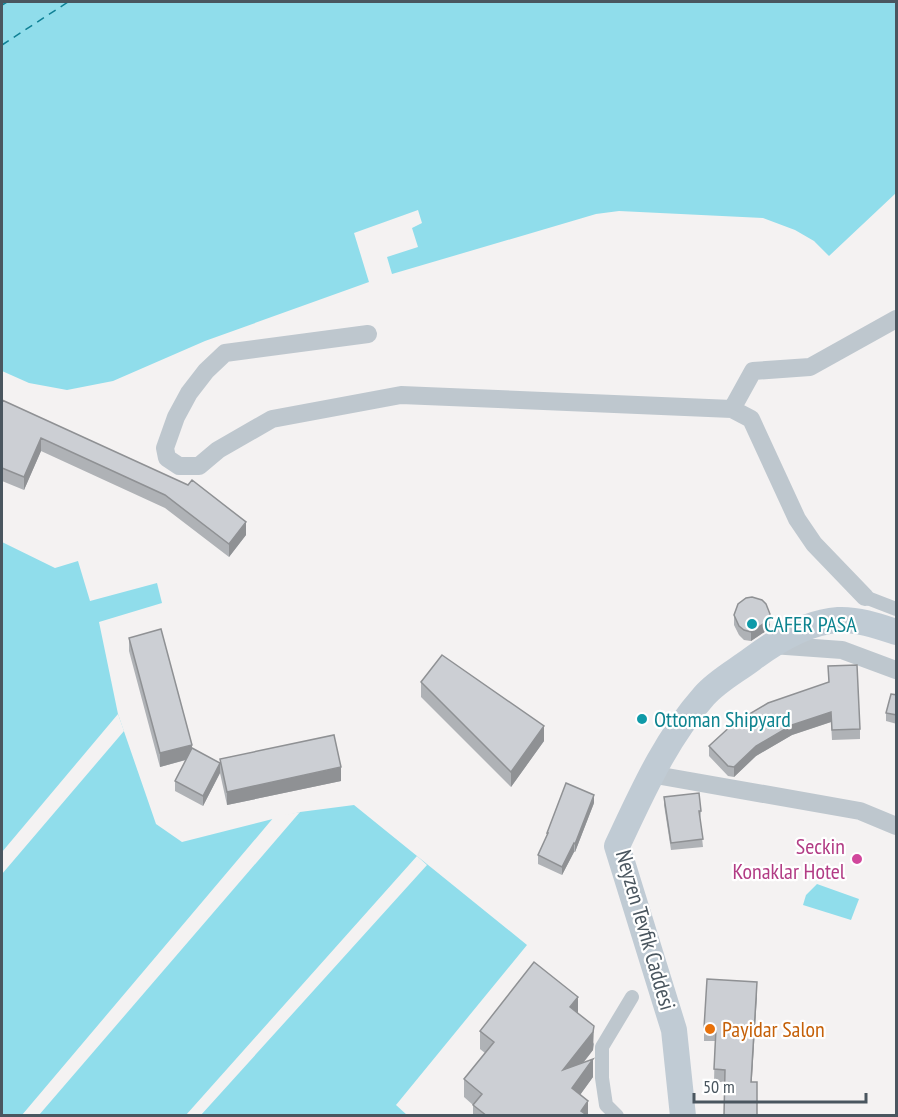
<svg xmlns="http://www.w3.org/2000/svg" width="898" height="1117" font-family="'PT Sans Narrow',sans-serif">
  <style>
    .water { fill: #90ddeb }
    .pier { fill: #f4f2f2 }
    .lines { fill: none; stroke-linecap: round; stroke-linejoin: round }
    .ferry { stroke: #0f8095; stroke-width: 1.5; stroke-dasharray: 8 6; stroke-linecap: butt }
    .pedestrian { stroke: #bec7ce; stroke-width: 14 }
    .minor { stroke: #bec7ce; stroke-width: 18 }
    .secondary { stroke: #c0cbd4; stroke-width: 26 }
    .wall { fill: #afb2b6 }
    .shaded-wall { fill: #8f9194 }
    .building { fill: #cccfd4; stroke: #8f9194; stroke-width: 1.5 }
    .culture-dot { fill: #0f9aa8; stroke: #fff; stroke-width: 2 }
    .hotel-dot { fill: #d1479c; stroke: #fff; stroke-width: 2 }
    .food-dot { fill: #e8710a; stroke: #fff; stroke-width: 2 }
    .labels { text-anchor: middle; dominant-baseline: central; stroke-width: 4.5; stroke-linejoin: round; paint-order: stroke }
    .culture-label { font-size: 22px; fill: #0d838f; stroke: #fff; text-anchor: start }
    .hotel-label { font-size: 22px; fill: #b23c85; stroke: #fff; text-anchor: end }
    .street-label { font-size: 22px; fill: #4a565f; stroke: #fff }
    .food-label { font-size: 22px; fill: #c56008; stroke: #fff; text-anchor: start }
  </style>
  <rect width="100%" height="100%" fill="#f4f2f2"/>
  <path class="water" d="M2 2H896V193L829 256 814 241 795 230 763 218 619 211 596 214 392 274 387 257 418 247 412 228 422 223 418 210 354 233 369 282 205 341 113 381 67 390 29 383 2 371Z
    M2 542 55 568 78 561 90 601 157 583 162 603 99 622 118 714 156 824 182 842 300 812 354 805 527 945 396 1105 407 1115H2Z
    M817 884 859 899 851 920 803 905 806 895Z"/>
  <path class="pier" d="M118 714 124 731 2 874V852Z
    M300 812 39 1115H22L274 817Z
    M417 856 427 865 201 1115H186Z"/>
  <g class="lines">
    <path class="ferry" d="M2 5 7 2
      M2 45 68 2"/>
    <path class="pedestrian" d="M865 597 896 609
      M617 1116 606 1105 602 1078V1047L632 997"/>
    <path class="minor" d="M368 334 225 353 206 371 189 393 176 417 165 448 167 458 179 466H199L218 450 272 419 401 395 732 409 751 419 797 519 814 544 865 597
      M732 409 753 371 810 367 896 319
      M772 645 842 650 896 670
      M650 774 860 811 896 826"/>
    <path class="secondary" d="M683 1116 674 1030 617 846C642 793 665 740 704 696 717 681 736 671 752 659 776 641 807 622 838 620 858 619 878 626 896 632"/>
  </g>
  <path class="wall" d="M2 400 246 535 229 557 165 508 41 451 24 490 2 481Z
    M734 615 770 624 769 629 751 641 744 640 739 635 734 625Z
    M129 638 192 748 220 763V759L341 781 227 805 220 773 203 806 175 791V781L186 760 160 767 129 651Z
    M828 666 860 729V739L832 740 831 722 792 735 756 756 734 777 728 776 709 756V746L829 683Z
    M421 682 544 741 511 787 421 697Z
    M897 695V724L886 721V713Z
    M664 797 701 811 700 819 703 847 671 850 664 805Z
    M594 803 575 852H574L562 875 538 864V855L547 836V833Z
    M757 995 725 1082H714L715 1041H704V1028Z
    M578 1014 594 1044 593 1050 584 1062 593 1077 580 1095 588 1116H473V1105L464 1097V1079L485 1053 480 1049V1031Z"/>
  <path class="shaded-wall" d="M41 438V451L24 490V477Z
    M246 522V535L229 557V544Z
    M770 614 769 629 751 641V632Z
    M831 712V722L792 735 756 756 734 777V767L756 746 792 725Z
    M544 726V741L511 787V772Z
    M192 745V758L160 767V753Z
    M220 763V773L203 806V796Z
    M341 767V781L227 805V792Z
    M594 795V803L575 852V844Z
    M574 843V852L562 875V867Z
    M757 982V995L751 1094V1082Z
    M578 997V1015L570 1007Z
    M594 1026 593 1050 563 1088V1070Z
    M593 1059V1077L572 1106V1088Z
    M588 1101V1116L581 1111Z"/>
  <path class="building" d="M2 400 188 485 192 480 246 522 229 544 165 495 41 438 24 477 2 468Z
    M752 597 762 600 766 604 770 614 769 620 751 632 744 630 739 626 734 615 738 604 746 598Z
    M161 629 192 745 160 753 129 638Z
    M442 655 544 726 511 772 421 682Z
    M857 665 860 729 832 730 831 712 792 725 756 746 734 767 728 766 709 746 734 723 768 703 829 682 828 666Z
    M891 694 897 695V715L886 713Z
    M334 735 341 767 227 792 220 759Z
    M192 748 220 763 203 796 175 781Z
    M566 783 594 795 575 844 574 843 562 867 538 855 548 833H547Z
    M699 793 701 811H699L703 839 671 843 664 797Z
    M534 962 578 997 570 1007 594 1026 593 1032 563 1070 593 1059 572 1088 588 1101 581 1111 588 1116H487L473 1105 482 1094 464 1079 494 1042 480 1031Z
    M707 979 757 982 751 1082H757V1116H724L725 1070 714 1069 716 1029 704 1028Z"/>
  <g class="culture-dot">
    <circle cx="752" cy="624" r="6"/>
    <circle cx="642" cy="719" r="6"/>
  </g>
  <circle class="hotel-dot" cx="857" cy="859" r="6"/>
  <circle class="food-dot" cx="710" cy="1029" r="6"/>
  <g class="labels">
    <g class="culture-label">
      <text x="764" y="624">CAFER PASA</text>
      <text x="654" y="719">Ottoman Shipyard</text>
    </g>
    <g class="hotel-label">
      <text x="845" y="846">Seckin<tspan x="845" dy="25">Konaklar Hotel</tspan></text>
    </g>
    <g class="street-label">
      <text transform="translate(646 930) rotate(74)">Neyzen Tevfik Caddesi</text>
    </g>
    <g class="food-label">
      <text x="722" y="1029">Payidar Salon</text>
    </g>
  </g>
  <rect width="898" height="1117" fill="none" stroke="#4a565f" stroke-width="6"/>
  <path d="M694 1093v9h172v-9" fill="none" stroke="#4a565f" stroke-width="3"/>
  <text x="703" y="1093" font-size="18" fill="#4a565f" stroke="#ffffff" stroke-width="4.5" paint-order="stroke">50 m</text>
</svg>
